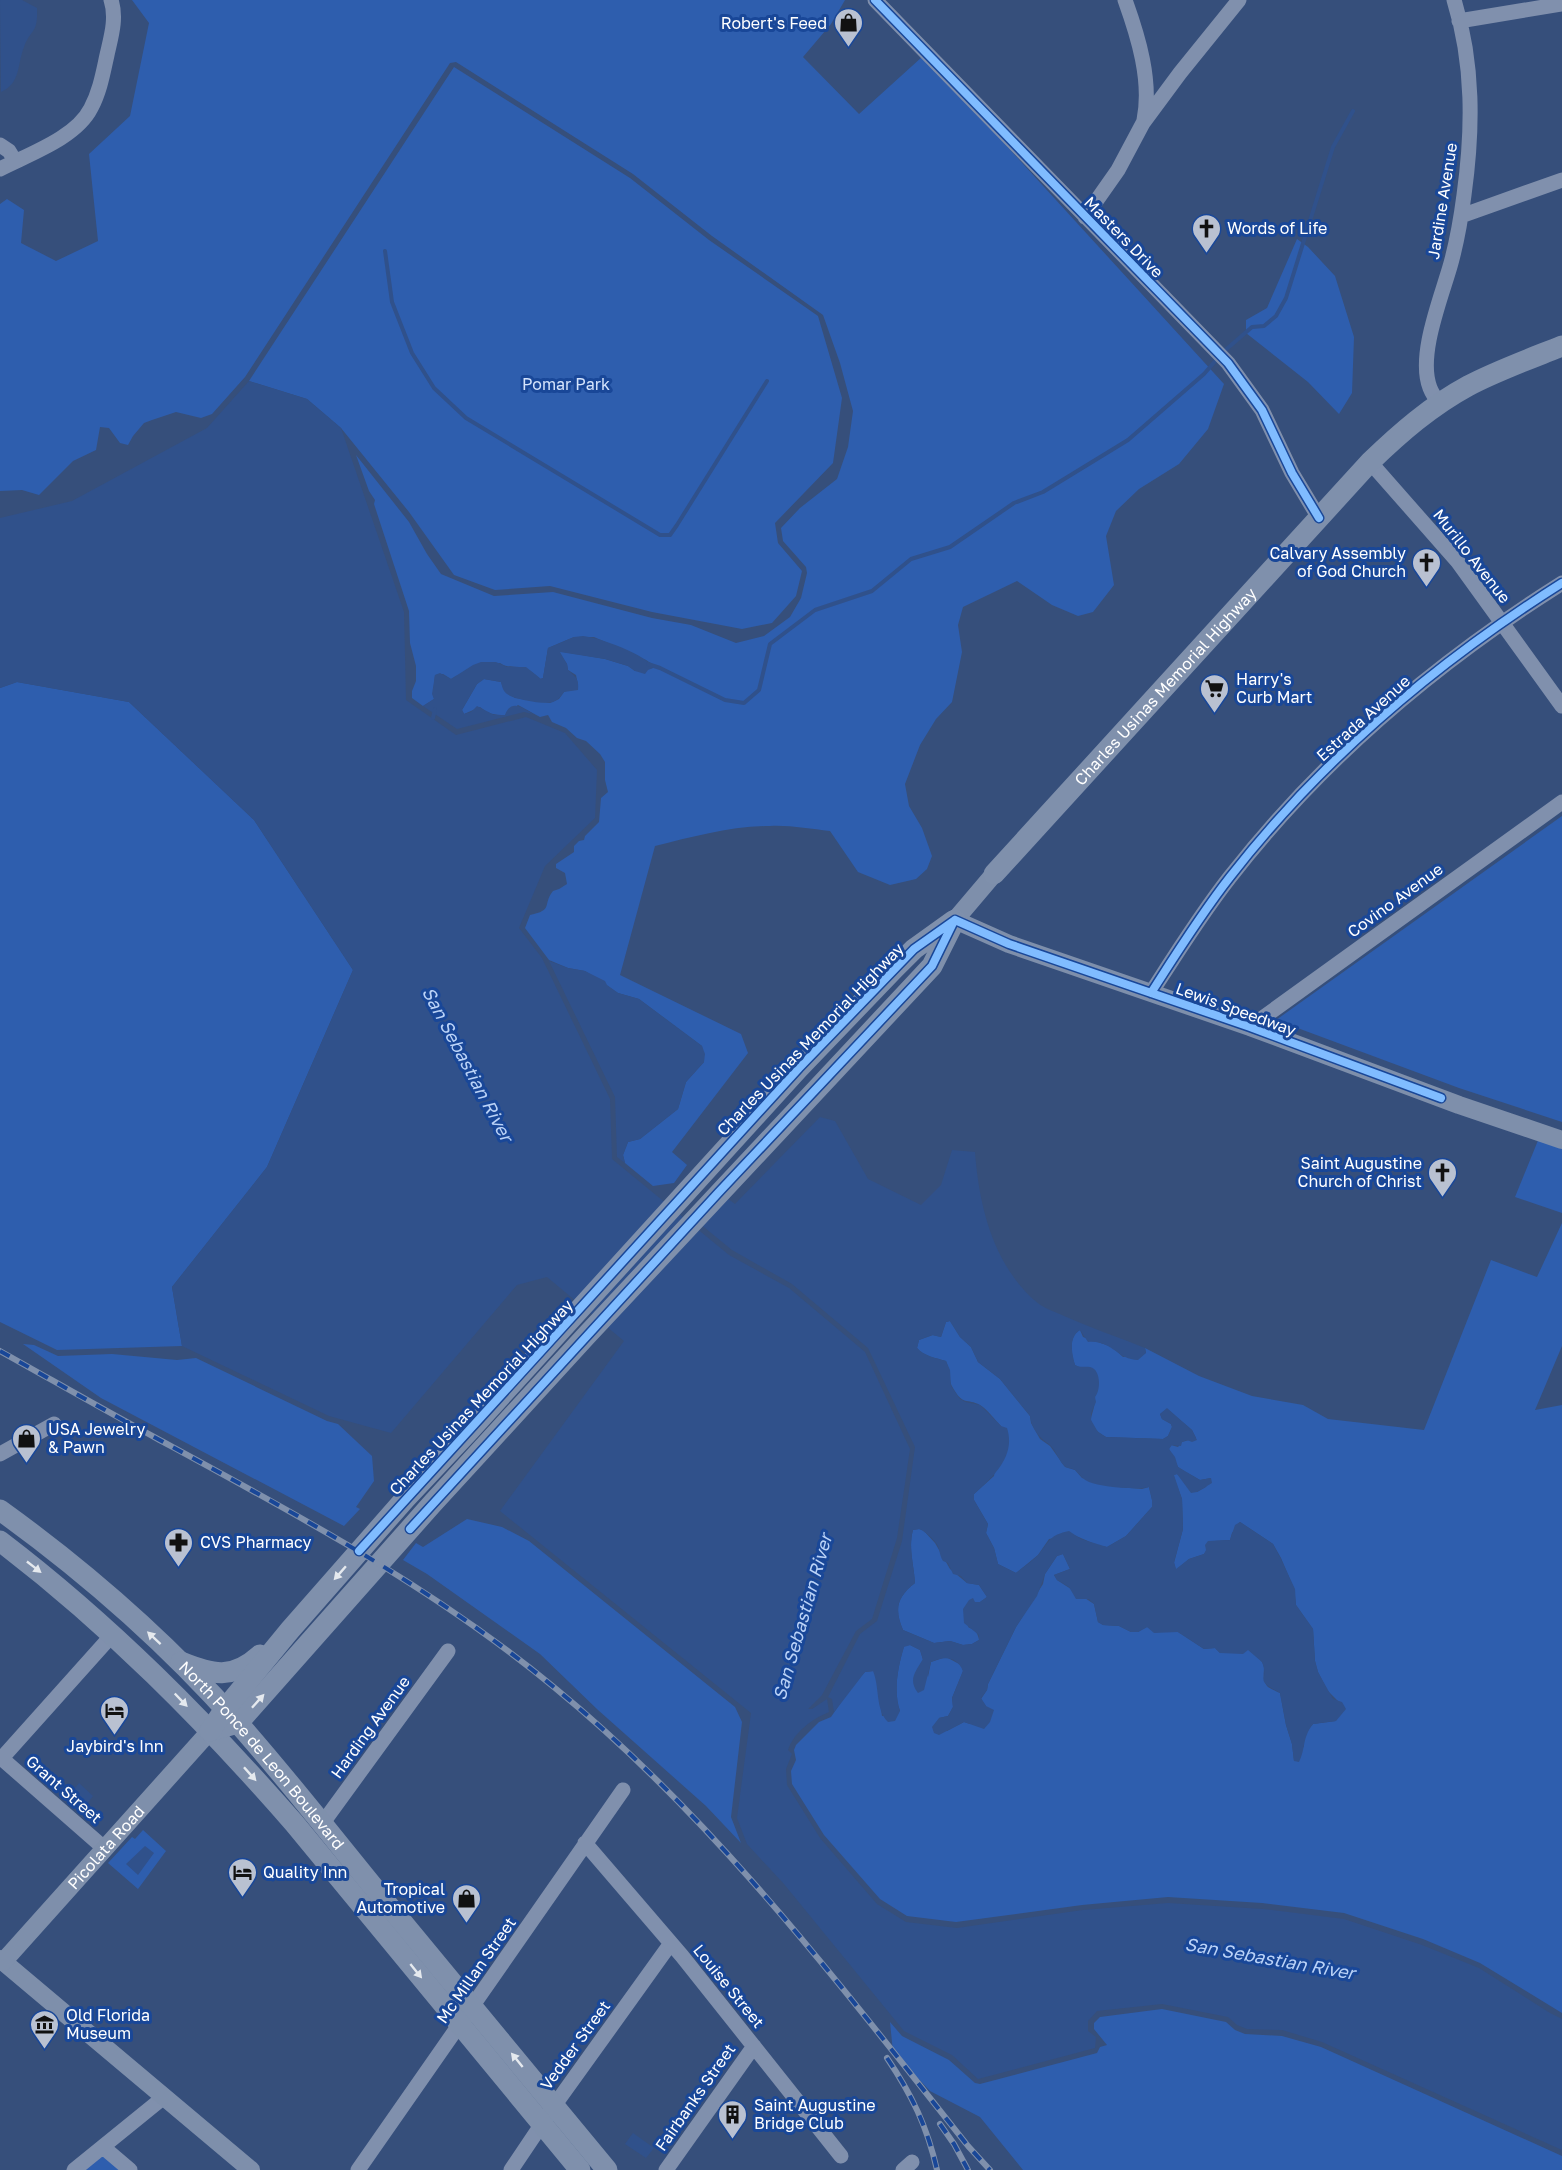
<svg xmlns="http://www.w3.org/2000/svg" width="1562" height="2170" font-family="'Golos Text',sans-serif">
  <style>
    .green { fill: #2e5eae }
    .water { fill: #30518b; fill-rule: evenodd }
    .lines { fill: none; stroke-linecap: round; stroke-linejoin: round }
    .stream { stroke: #30518b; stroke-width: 4 }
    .minor { stroke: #8090ad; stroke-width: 15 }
    .major { stroke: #7e8fab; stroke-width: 18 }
    .highway { stroke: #7f90ac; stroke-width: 21 }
    .rail-casing { stroke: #7f90ac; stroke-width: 6 }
    .rail { stroke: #194798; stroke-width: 4; stroke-dasharray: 11; stroke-linecap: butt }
    .cycleway-casing { stroke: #194798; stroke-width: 11 }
    .cycleway { stroke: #80bcff; stroke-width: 8 }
    .oneway { fill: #e5e9ee }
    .labels { text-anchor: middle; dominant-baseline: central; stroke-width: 6; stroke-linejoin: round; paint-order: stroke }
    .poi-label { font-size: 16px; fill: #fff; stroke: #194798; text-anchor: start }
    .street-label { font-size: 16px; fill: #fff; stroke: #194798 }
    .park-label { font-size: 16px; fill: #d5e4fc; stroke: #194798 }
    .water-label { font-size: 18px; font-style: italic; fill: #bad2f7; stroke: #194798 }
  </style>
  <rect width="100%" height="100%" fill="#364f7b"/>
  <path class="green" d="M132 0H845L831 24 803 57 859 114 922 57 993 131 1224 384 1208 429 1179 464 1139 489 1116 511 1106 536 1114 585 1093 612 1078 616 1052 605 1017 581 963 607 958 625 962 652 952 702 936 719 920 745 905 784 909 806 922 828 932 856 927 869 916 879 890 885 858 872 830 831C810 829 790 825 770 826 731 826 692 837 655 846L620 975 741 1034 748 1053 672 1152 687 1165 674 1183 653 1186 625 1163 623 1155 628 1142 640 1139 678 1109 686 1082 704 1062 702 1046 639 999 618 993 585 971 568 968 549 960 525 928 530 915C554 910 542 905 553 891L559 889 567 884 565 873 556 868V864L574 852V846L579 841 584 840 585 836 599 822 601 798 608 792 605 780V762L600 754 586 741 577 738 566 728 552 722 548 715 540 717 518 705 505 715C495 715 488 714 480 707L464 714 462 710 477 684 484 679 501 682 504 690 515 698 550 703 559 699 564 692 578 685 576 675 568 670 567 664 558 651 605 659 628 666 635 671 653 668 652 664 646 660 594 637H574L548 648 543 678 540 679C535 674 527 667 519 667 511 666 508 668 500 663L456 676 451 679 443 674 435 675 433 694 434 699 423 706 412 698V691L416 681V666L410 643 409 611 374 504 375 500 369 491 356 455 409 522 427 554 441 574 494 596 553 592 652 618 691 625 736 643 764 636 790 617 801 598 807 573 806 567 783 541 781 528 800 508 837 479 848 447 853 411 840 363 823 315 712 236 633 174 456 62 450 63 245 377 212 414 201 418 176 412 152 420 144 423 133 436 128 445 120 443 109 428 100 427 96 450 73 461 39 495 22 490 0 491V204L7 199 24 210 21 243 56 261 98 241 89 154 130 116 149 23Z
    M454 67 630 178 709 240 818 316 842 398 833 463 775 523 778 543 802 571 796 596 772 623 742 629 652 612 550 586 495 590 454 575 409 512 341 428 307 399 249 381Z
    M1297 239 1308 247 1335 276 1354 337 1352 393 1339 414 1308 382 1246 333V320L1267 308Z
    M17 682 129 702 254 820 353 970 267 1167 172 1287 182 1346 57 1350 0 1322V688Z
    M1562 816V1122L1459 1088 1276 1020Z
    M1539 1138 1562 1147V1213L1515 1197Z
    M1562 1223V1346L1535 1410 1562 1405V2013L1480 1963 1423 1939 1344 1913 1262 1903 1168 1897 1082 1905 956 1922 907 1916 880 1899 824 1835 792 1784 791 1771 796 1760 794 1750 796 1745 819 1722 831 1717 854 1683 865 1672 874 1671 877 1681 882 1716 900 1711C893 1691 898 1667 904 1646L910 1645 920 1650 928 1677 931 1662 946 1657 961 1665 963 1671 952 1698 953 1707 948 1716 939 1718 947 1731 964 1722 970 1724 986 1706 981 1699 987 1690 988 1684 1016 1627 1043 1584 1045 1574 1057 1556 1063 1554 1070 1569 1054 1575 1057 1580 1094 1604 1098 1622 1103 1625 1119 1626 1131 1632H1138L1147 1627 1162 1632H1178L1204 1649 1215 1648 1220 1653H1234L1248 1649C1253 1653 1264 1661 1264 1667 1264 1675 1262 1679 1267 1686 1270 1689 1276 1691 1280 1693L1286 1725 1292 1744 1294 1761 1304 1746C1303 1736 1307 1731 1313 1724L1336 1721 1338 1701 1327 1690 1318 1672 1315 1661 1313 1629 1296 1605 1294 1589 1281 1558 1273 1544 1240 1522 1232 1533 1230 1540 1213 1541 1204 1554 1189 1559 1176 1570 1174 1563 1183 1529 1182 1499 1173 1475 1177 1474 1197 1492 1206 1487 1211 1478 1200 1480 1184 1471 1178 1467 1169 1449 1171 1445 1178 1447 1182 1442 1196 1438 1192 1430 1167 1409 1160 1414 1162 1419 1171 1424 1172 1427 1168 1436 1163 1439 1106 1437C1080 1422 1096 1417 1095 1396 1094 1386 1091 1377 1090 1367L1081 1368 1075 1365C1071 1354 1068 1337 1080 1330L1083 1337 1112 1347 1123 1357 1146 1353 1145 1348 1199 1376 1252 1396 1303 1405 1328 1419 1424 1430 1491 1260 1537 1277Z
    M950 1321 960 1337 971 1347 978 1362 1000 1379 1030 1416 1031 1423 1040 1439 1050 1446 1065 1467 1075 1470 1082 1478 1118 1487 1142 1489 1149 1487 1152 1500V1507L1126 1536 1107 1547 1097 1545 1074 1535 1049 1539 1038 1555 1016 1573 998 1564 994 1548 986 1533 988 1524 974 1500V1494L994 1476 1001 1426C995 1420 988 1410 980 1405 967 1398 963 1406 953 1388 948 1380 950 1370 946 1361 936 1358 923 1356 917 1348L919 1340 933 1335 941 1337 946 1322Z
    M23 1344 34 1345 58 1356 112 1354 177 1360 196 1358 327 1421 338 1424 372 1456 374 1481 356 1507 360 1509 344 1526 101 1398Z
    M467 1519 502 1527 529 1541 735 1707 742 1722 731 1817 741 1843 706 1806 598 1710 540 1654 427 1574 403 1560 416 1543 423 1547Z
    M919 1529 923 1530 935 1543 950 1569 967 1583 979 1585 987 1597 980 1602H975L968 1627C975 1630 978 1633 979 1640L972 1644 963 1645 950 1641 934 1643 903 1630C894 1609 897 1597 915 1583 914 1565 908 1548 913 1530Z
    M143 1830 166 1851 138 1889 108 1863 132 1837 135 1839Z
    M1162 2009 1226 2022 1235 2030 1245 2034 1282 2036 1321 2047 1562 2156V2170H1023L980 2117 930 2091 893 2052 890 2022 902 2036 949 2060 975 2083 980 2084 1097 2053 1100 2047 1107 2045 1094 2029V2023L1100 2017Z
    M103 2155 121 2170H84Z"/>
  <path class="water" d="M0 0H22L37 8C38 35 31 28 24 47 17 65 21 83 1 92Z
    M249 381 307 399 341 428 404 612 406 700 456 735 526 717 565 733 597 770 595 818 545 866 519 928 542 958 610 1099 612 1159 729 1255 789 1288 865 1352 910 1449 897 1538 872 1619 856 1631 822 1695 808 1709H812L827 1699 829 1712C812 1719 794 1732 788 1750L792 1754 786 1769 787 1785 820 1838 877 1904 906 1922 957 1928 1083 1910 1168 1903 1263 1909 1344 1919 1422 1945 1479 1968 1550 2013 1562 2019V2150L1322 2042 1282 2030 1247 2029 1237 2025 1228 2017 1162 2004 1097 2011 1088 2021V2031L1096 2037 1095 2048 978 2079 952 2055 904 2031 784 1884 747 1844 737 1818 751 1713 500 1511 624 1341 547 1277 517 1285 391 1433 329 1416 182 1346 172 1287 267 1167 353 970 254 820 129 702 17 682 0 688V518L72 501 207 428Z
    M583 636C598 637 648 655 653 668L648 670 645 674 635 671 628 666 605 659 560 652 567 664 568 670C576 678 579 678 578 690L564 692C561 696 558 700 553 702 545 705 513 699 507 694 503 691 502 686 501 682L484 679 477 684 462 710 464 714 471 712 477 706 494 715H505C511 699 522 707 533 714L524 712 457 729 423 706 434 699 432 694 435 675 440 673 451 679 473 665 481 662H496L507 667H526L541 679 543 678 548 648 574 637Z
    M549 961 568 968 585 971 605 981 607 985 618 993 639 999 702 1046 705 1054 704 1062 686 1082 678 1109 640 1139 628 1142 623 1155 625 1163 617 1157 615 1097Z
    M820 1117 835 1121 868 1179 921 1205 941 1185 952 1150 975 1152C979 1207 994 1268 1039 1304 1046 1309 1056 1312 1064 1316 1091 1328 1118 1337 1145 1348L1146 1353 1138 1360C1117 1360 1113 1340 1088 1342L1080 1330C1068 1337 1072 1354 1075 1365 1081 1368 1084 1366 1090 1367 1101 1369 1101 1390 1095 1397L1096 1402 1091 1413V1420L1098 1432 1106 1437 1163 1439 1168 1436 1172 1427 1171 1424 1162 1419 1160 1414 1167 1408 1192 1430 1197 1440 1192 1442 1187 1440 1182 1442 1181 1446 1172 1445 1169 1449 1175 1457 1178 1467 1200 1480 1211 1478 1212 1483 1197 1492 1191 1493 1177 1474 1174 1475 1182 1499 1183 1529 1174 1562 1176 1569 1189 1559 1204 1554 1206 1550 1205 1545 1208 1541 1230 1540 1235 1525 1240 1522 1273 1544 1281 1559 1295 1589 1296 1605 1313 1629 1315 1661 1318 1672 1333 1699 1342 1702 1346 1709 1336 1721 1313 1724C1302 1738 1306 1748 1299 1762L1294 1761 1292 1744 1286 1725 1280 1693C1252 1677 1270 1683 1262 1662L1248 1650 1243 1654 1220 1653 1215 1648 1204 1649 1178 1632 1154 1633 1147 1627 1138 1632H1131L1119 1626 1103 1625 1098 1622 1094 1604 1089 1599H1076L1069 1587 1057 1580 1054 1575 1070 1569 1063 1554 1057 1556 1045 1574 1037 1596 1016 1627 988 1684 987 1690 981 1698 986 1706 994 1710 990 1722 984 1729 964 1722 939 1735 934 1733 932 1727 939 1718 948 1716 953 1707 952 1698 963 1671C957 1656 944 1656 931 1662L924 1690 918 1693C908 1680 915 1672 923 1659L920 1650 910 1645 904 1647C898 1667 893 1691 900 1711L895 1721 888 1722C875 1709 880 1688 873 1671L865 1672 832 1715 834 1712 832 1699 828 1697 860 1634 877 1621 902 1541 915 1447 868 1348 792 1284 732 1250 699 1223 724 1196 735 1204ZM950 1321 960 1337 971 1347 978 1362 1000 1379 1030 1416C1032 1430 1039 1437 1050 1445 1057 1451 1059 1463 1066 1467 1069 1469 1072 1468 1075 1470 1080 1474 1082 1479 1089 1482 1101 1487 1136 1490 1149 1487L1152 1500V1507L1126 1536 1107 1547 1081 1539 1069 1531C1050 1535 1050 1540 1039 1554 1033 1561 1023 1567 1016 1573L998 1564 994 1548 986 1533 988 1524 974 1500V1494C994 1476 1016 1456 1007 1428L1001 1426 980 1405 965 1402 959 1398 951 1386 950 1370 946 1361C936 1358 924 1356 917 1348L919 1340 932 1335 941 1337 946 1322ZM919 1529C925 1531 935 1540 938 1546 940 1552 940 1556 943 1561L948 1563 953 1574 961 1576 967 1583 979 1585 987 1597 980 1602H975L973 1598 969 1600 963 1609 964 1623 979 1635V1640L972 1644 963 1645 950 1641 934 1643 903 1630C894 1609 897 1597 915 1583 914 1565 908 1548 913 1530Z
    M79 1783 93 1796 86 1805 72 1792Z
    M145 1846 154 1853 138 1875 126 1864Z
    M633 2133 654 2148 646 2158 625 2144Z"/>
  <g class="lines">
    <path class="stream" d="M385 251 392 302 412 353 434 388 466 418 660 535H670L677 525 767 381
      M1222 353 1252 327 1264 326 1276 316 1286 298 1333 147 1353 111
      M648 664 660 668 725 700 744 703 759 690 770 644 815 610 872 591 911 559 950 547 1014 503 1043 492 1128 440 1204 374 1217 359
      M433 718 435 709"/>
    <path class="minor" d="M875 0 1228 363 1262 410 1292 473 1319 518
      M1125 0C1138 36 1152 81 1144 120
      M1459 21 1562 4
      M0 145 9 151 15 161
      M0 169C29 154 76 138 91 108 100 91 103 73 107 55 111 37 117 18 111 0
      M1461 216 1562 180
      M1085 217 1118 170 1143 123 1180 73 1239 0
      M1439 403C1436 399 1432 393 1430 388 1417 355 1442 296 1451 263 1457 241 1461 218 1464 195 1473 130 1474 64 1454 0
      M1370 462 1458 562 1562 706
      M1151 993C1176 954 1201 914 1230 877 1321 760 1437 662 1562 583
      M1250 1027 1562 802
      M0 1454 54 1424
      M0 1757 104 1848
      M2 1758 113 1634
      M322 1824 448 1651
      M585 1843 682 1956 841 2156
      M103 2147 130 2170
      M74 2170 164 2097
      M358 2170 623 1790
      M511 2170 554 2106 671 1943
      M666 2170 754 2046
      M903 2170 912 2162"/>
    <g class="major">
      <path d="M994 874 955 920 1009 944 1250 1027 1459 1105 1562 1140"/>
      <path d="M0 1959 251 2170"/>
      <path id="s1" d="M3 1962 210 1731"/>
    </g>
    <g class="highway">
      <path id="s2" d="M994 874 1370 462C1400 433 1431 406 1468 386 1496 371 1532 358 1562 346"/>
      <path id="s3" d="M0 1510C86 1572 167 1643 237 1722 291 1783 341 1848 393 1911 464 1997 536 2083 607 2170"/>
      <path d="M0 1541C109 1624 204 1720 294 1823L580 2170"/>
      <path d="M181 1662C213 1675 232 1680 260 1655"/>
      <path d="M210 1731 238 1723 432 1504 586 1336 932 966 955 920"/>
      <path d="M210 1731 225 1709 290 1630 405 1499 468 1432 799 1068 894 969 914 949 953 921"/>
    </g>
    <defs>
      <path id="rail" d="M0 1351C52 1380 104 1410 156 1438 294 1513 433 1587 555 1688 715 1819 840 1985 968 2146L990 2170
        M887 2058C912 2095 927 2126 937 2170
        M940 2124 954 2144 968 2170"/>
    </defs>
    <use href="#rail" class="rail-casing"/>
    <use href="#rail" class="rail"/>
    <defs>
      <path id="cycleway" d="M875 0 1228 363 1262 410 1292 473 1319 518
        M955 920 1009 944 1250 1027 1441 1098
        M1151 993C1176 954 1201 914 1230 877 1321 760 1437 662 1562 583
        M410 1529 719 1192 932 966 953 923
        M359 1551 799 1068 914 949 955 920"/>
    </defs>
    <use href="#cycleway" class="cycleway-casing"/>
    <use href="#cycleway" class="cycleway"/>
  </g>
  <defs><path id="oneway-solid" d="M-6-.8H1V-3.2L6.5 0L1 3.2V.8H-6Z" transform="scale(1.5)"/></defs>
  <g class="oneway">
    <use href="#oneway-solid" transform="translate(34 1567) rotate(38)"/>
    <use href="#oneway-solid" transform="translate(340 1573) rotate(131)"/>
    <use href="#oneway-solid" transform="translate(154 1638) rotate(-137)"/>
    <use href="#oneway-solid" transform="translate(181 1700) rotate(46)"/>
    <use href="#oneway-solid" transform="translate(258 1701) rotate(-48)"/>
    <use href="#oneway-solid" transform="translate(250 1774) rotate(48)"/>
    <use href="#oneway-solid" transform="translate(416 1971) rotate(51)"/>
    <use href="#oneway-solid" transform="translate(517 2060) rotate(-129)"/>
  </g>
  <defs>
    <symbol id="shop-pin" viewBox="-11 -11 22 30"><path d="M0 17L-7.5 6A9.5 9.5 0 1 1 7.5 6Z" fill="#b9c1d1" stroke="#194798"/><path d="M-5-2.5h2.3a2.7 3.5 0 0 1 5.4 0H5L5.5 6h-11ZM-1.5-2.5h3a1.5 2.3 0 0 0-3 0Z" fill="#111"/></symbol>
    <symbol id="church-pin" viewBox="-11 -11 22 30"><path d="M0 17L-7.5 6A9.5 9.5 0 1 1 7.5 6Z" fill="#b9c1d1" stroke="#194798"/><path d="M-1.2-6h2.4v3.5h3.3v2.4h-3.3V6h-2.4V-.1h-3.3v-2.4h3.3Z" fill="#111"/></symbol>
    <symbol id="supermarket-pin" viewBox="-11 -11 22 30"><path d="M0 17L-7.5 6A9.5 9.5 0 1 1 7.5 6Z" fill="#b9c1d1" stroke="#194798"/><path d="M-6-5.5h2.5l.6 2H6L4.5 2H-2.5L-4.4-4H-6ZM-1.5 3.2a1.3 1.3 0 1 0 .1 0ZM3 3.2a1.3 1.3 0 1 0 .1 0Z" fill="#111"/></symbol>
    <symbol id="pharmacy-pin" viewBox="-11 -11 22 30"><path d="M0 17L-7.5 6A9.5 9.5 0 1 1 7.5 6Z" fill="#b9c1d1" stroke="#194798"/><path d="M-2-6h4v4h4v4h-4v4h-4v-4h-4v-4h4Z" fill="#111"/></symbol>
    <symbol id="hotel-pin" viewBox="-11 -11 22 30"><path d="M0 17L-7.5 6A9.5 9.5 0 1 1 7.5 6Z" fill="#b9c1d1" stroke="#194798"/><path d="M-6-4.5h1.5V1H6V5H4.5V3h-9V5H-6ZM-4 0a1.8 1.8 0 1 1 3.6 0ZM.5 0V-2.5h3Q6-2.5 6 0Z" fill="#111"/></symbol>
    <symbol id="museum-pin" viewBox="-11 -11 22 30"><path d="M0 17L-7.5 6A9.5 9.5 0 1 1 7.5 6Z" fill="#b9c1d1" stroke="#194798"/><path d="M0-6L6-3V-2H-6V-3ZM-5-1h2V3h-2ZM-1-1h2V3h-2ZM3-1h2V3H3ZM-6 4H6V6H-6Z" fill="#111"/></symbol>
    <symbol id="building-pin" viewBox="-11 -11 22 30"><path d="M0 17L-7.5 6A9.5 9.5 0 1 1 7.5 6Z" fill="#b9c1d1" stroke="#194798"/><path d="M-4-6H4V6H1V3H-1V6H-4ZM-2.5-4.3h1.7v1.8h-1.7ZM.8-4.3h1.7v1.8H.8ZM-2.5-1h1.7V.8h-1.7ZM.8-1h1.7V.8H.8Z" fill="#111"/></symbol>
  </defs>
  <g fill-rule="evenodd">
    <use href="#shop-pin" x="832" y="6" width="33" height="45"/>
    <use href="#church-pin" x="1190" y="212" width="33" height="45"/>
    <use href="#church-pin" x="1410" y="546" width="33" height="45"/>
    <use href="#supermarket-pin" x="1198" y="672" width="33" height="45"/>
    <use href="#church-pin" x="1426" y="1156" width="33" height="45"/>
    <use href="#shop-pin" x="10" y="1422" width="33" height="45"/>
    <use href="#pharmacy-pin" x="162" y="1526" width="33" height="45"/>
    <use href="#hotel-pin" x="98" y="1694" width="33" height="45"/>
    <use href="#hotel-pin" x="226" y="1856" width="33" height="45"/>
    <use href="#shop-pin" x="450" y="1882" width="33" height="45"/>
    <use href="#museum-pin" x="28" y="2008" width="33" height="45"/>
    <use href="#building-pin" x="716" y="2098" width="33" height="45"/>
  </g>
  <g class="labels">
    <g class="poi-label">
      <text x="827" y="23" text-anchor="end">Robert's Feed</text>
      <text x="1227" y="228">Words of Life</text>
      <text x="1406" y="553" text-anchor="end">Calvary Assembly<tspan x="1406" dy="18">of God Church</tspan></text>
      <text x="1236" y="679">Harry's<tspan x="1236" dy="18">Curb Mart</tspan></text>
      <text x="1422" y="1163" text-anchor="end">Saint Augustine<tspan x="1422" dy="18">Church of Christ</tspan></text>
      <text x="48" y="1429">USA Jewelry<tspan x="48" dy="18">&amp; Pawn</tspan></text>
      <text x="200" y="1542">CVS Pharmacy</text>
      <text x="115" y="1746" text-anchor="middle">Jaybird's Inn</text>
      <text x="263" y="1872">Quality Inn</text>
      <text x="445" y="1889" text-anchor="end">Tropical<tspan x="445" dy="18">Automotive</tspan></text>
      <text x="66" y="2015">Old Florida<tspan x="66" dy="18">Museum</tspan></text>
      <text x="754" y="2105">Saint Augustine<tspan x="754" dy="18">Bridge Club</tspan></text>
    </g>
    <g class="street-label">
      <text transform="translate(1442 201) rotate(-81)">Jardine Avenue</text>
      <text transform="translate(1124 237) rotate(46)">Masters Drive</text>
      <text transform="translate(1472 556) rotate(52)">Murillo Avenue</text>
      <text stroke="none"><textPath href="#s2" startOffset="254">Charles Usinas Memorial Highway</textPath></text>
      <text transform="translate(1363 718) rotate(-42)">Estrada Avenue</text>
      <text transform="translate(1395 900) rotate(-36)">Covino Avenue</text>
      <text transform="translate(1236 1009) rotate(20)">Lewis Speedway</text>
      <text transform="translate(810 1039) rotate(-46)">Charles Usinas Memorial Highway</text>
      <text transform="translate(481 1397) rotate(-47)">Charles Usinas Memorial Highway</text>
      <text transform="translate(370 1727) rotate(-54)">Harding Avenue</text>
      <text stroke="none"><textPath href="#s3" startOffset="360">North Ponce de Leon Boulevard</textPath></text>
      <text transform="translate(64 1789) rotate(41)">Grant Street</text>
      <text stroke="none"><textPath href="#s1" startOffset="154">Picolata Road</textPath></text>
      <text transform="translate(476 1970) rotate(-55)">Mc Millan Street</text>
      <text transform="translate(729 1986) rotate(51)">Louise Street</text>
      <text transform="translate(575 2045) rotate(-54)">Vedder Street</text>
      <text transform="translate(695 2097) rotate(-55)">Fairbanks Street</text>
    </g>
    <g class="park-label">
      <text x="566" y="384">Pomar Park</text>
    </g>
    <g class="water-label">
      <text transform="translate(468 1064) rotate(62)">San Sebastian River</text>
      <text transform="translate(802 1617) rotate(-74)">San Sebastian River</text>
      <text transform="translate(1270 1958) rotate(10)">San Sebastian River</text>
    </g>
  </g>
</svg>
